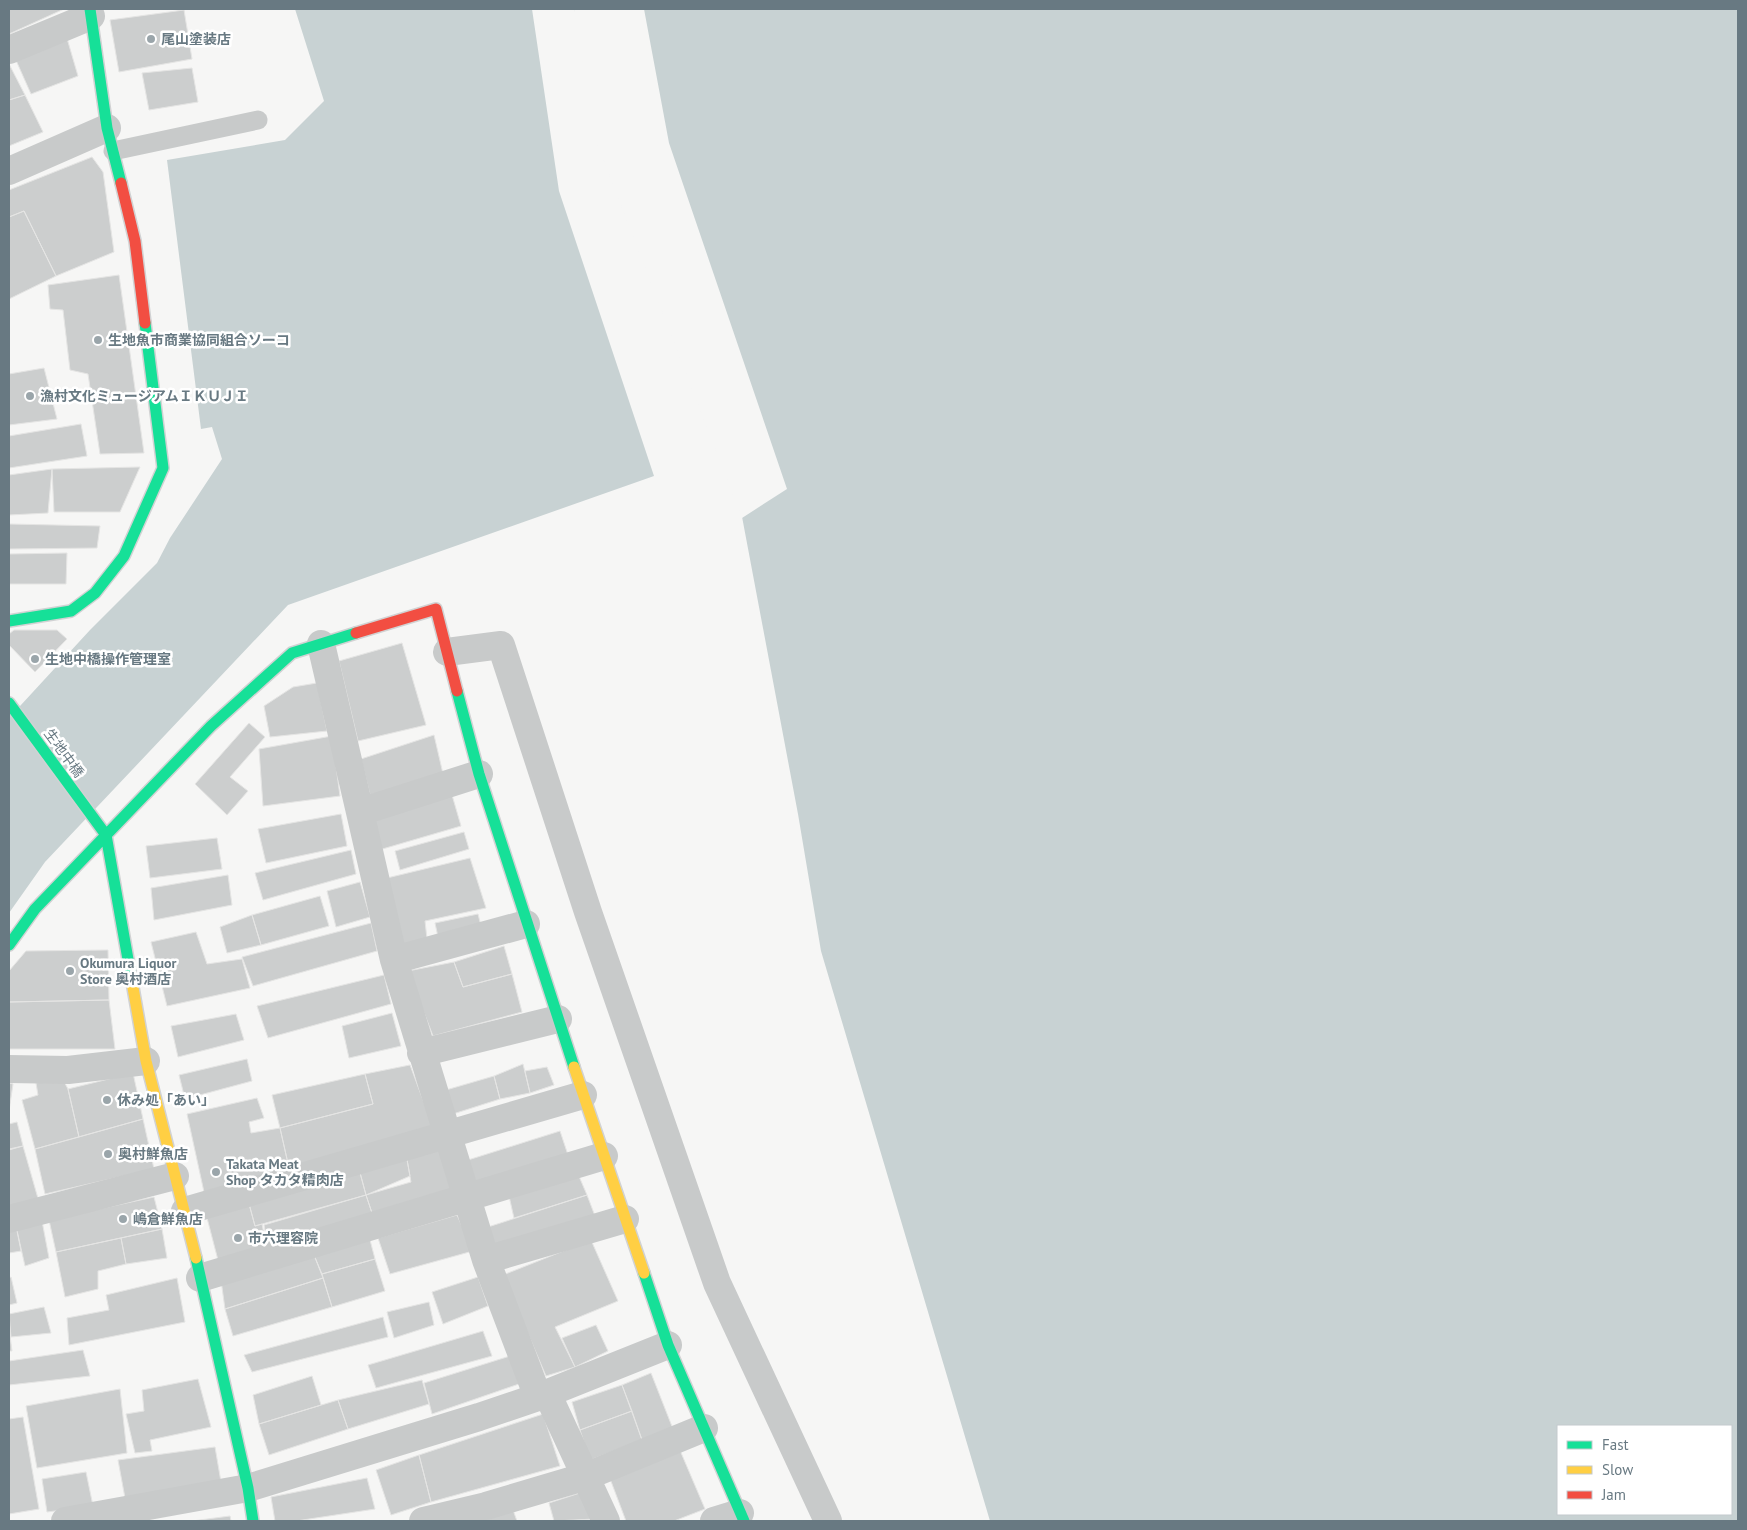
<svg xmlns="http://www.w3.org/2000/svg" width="1747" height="1530" font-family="'PT Sans','Noto Sans JP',sans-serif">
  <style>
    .water { fill: #c8d2d3; fill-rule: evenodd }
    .pier { fill: #f6f6f5 }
    .building { fill: #cccece; stroke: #e5e5e4 }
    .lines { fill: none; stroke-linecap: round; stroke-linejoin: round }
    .fast-casing { stroke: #d1d2d3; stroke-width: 14 }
    .slow-casing { stroke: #d1d2d3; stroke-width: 14 }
    .jam-casing { stroke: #d1d2d3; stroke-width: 14 }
    .lane { stroke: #c8caca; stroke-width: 19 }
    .street { stroke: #c8caca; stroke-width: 28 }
    .fast { stroke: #16e098; stroke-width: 11 }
    .slow { stroke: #ffcf43; stroke-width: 11 }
    .jam { stroke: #f24e42; stroke-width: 11 }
    .poi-dot { fill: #9aa5aa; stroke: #fff; stroke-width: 2 }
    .labels { text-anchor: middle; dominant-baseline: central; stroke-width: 5; stroke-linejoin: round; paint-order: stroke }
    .poi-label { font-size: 14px; font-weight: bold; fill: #687982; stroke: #fff; text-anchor: start }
    .street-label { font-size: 14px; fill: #687982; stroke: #fff }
  </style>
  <rect width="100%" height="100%" fill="#f6f6f5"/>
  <path class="water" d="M295 9H532L559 191 654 476 288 605 45 862 9 913V718L90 630 157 563 170 538 222 459 212 427 201 429 167 160 285 140 324 101Z
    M574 9H1738V1521H990L821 951 798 814 740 506ZM1558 1426H1731V1514H1558Z"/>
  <path class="pier" d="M574 9H644L669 143 787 489 742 518 595 138Z"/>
  <path class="building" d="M9 9H64L9 34Z
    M184 10 192 59 119 72 110 20Z
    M66 35 78 76 31 94 15 58Z
    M9 64 25 95 9 100Z
    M192 68 198 102 149 110 142 73Z
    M25 95 43 132 9 146V100Z
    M92 157 103 172 114 252 56 276 24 211 9 217V190Z
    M24 211 56 276 9 299V217Z
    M119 275 144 453 100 454 88 374 70 370 63 310 50 309 48 285Z
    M44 368 57 419 9 425V374Z
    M81 424 87 456 9 468V436Z
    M140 467 120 512H54L52 469Z
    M52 469 48 513 9 515V475Z
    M9 524 100 526 97 548 9 549Z
    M67 553 66 584H9V554Z
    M14 630H57L67 639 35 672 9 645V634Z
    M402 643 426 725 358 741 339 661Z
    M317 683 327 731 270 737 264 706 293 687Z
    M249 723 265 737 230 777 248 791 227 815 195 784Z
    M434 735 444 778 370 795 361 759Z
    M332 736 340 796 263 806 259 749Z
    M452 795 461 826 379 850 369 817Z
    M341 814 347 846 266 863 258 829Z
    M464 832 469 849 400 870 395 851Z
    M217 838 222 869 150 878 146 846Z
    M351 850 356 874 263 900 255 873Z
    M470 858 486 908 425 921 427 939 402 947 387 878Z
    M228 875 232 905 154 920 151 888Z
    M360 882 370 917 336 927 327 891Z
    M320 896 329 926 261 945 252 915Z
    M478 914 481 926 438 937 435 923Z
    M252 915 261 945 227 953 220 927Z
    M371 923 377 951 253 986 242 957Z
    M196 932 207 964 242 959 250 988 167 1006 151 942Z
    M504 946 512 974 463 987 454 962Z
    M108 950 109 1000 9 1002V971L26 951Z
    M454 962 463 987 512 974 522 1012 433 1036 408 971Z
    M384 975 391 1004 268 1038 257 1006Z
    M109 1000 115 1049H9V1002Z
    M392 1013 401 1046 349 1058 342 1026Z
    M236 1014 244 1040 178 1057 171 1026Z
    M247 1059 252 1081 185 1099 179 1075Z
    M523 1064 530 1093 500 1099 494 1076Z
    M410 1065 433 1127 289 1168 280 1128 373 1104 365 1074Z
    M547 1067 554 1085 530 1093 525 1071Z
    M133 1073 143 1119 79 1137 68 1089Z
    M365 1074 373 1104 280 1128 272 1095Z
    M494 1076 500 1099 453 1114 446 1090Z
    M62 1078 68 1089 79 1137 35 1149 22 1100 38 1095 36 1083Z
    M9 1083 13 1084 9 1111Z
    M257 1098 264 1118 249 1122 251 1133 280 1128 289 1168 204 1192 187 1114Z
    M143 1119 154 1169 45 1194 35 1149Z
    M17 1122 23 1146 9 1149V1124Z
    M560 1131 568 1155 470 1185 468 1160Z
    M23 1146 39 1202 9 1206V1150Z
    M440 1146 453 1190 373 1216 366 1195 411 1182 406 1154Z
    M406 1154 410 1176 366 1195 359 1169Z
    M359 1169 366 1195 255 1226 248 1200Z
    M578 1174 587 1195 514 1218 509 1196Z
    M366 1195 373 1216 268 1246 264 1225Z
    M587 1195 595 1216 494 1246 488 1227Z
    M154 1197 162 1229 56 1252 49 1220Z
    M248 1200 255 1226 262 1224 267 1249 219 1264 206 1214Z
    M457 1215 473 1251 390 1274 378 1238Z
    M42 1221 49 1258 25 1266 16 1226Z
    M16 1226 21 1251 9 1253V1228Z
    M162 1229 167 1258 126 1264 121 1238Z
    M121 1238 126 1264 98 1271V1289L65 1297 56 1252Z
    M370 1240 375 1259 322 1274 314 1255Z
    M591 1240 618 1301 555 1327 575 1367 546 1376 503 1275Z
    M314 1255 323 1278 225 1309 221 1280Z
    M375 1259 385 1291 332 1307 322 1274Z
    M11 1277 17 1303 9 1305V1278Z
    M478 1277 488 1306 443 1324 432 1292Z
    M177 1278 185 1322 69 1345 67 1318 109 1310 106 1295Z
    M323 1278 332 1307 233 1336 225 1309Z
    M429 1302 434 1325 394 1338 387 1312Z
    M44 1307 51 1333 11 1337 9 1314Z
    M383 1317 388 1337 252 1372 244 1355Z
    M596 1325 608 1351 575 1367 562 1338Z
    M9 1328 12 1351H9Z
    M483 1331 492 1356 376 1388 368 1365Z
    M83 1350 90 1376 9 1385V1361Z
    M510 1356 519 1384 432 1414 424 1383Z
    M651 1373 673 1429 642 1440 622 1385Z
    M312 1376 321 1405 259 1424 253 1395Z
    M198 1379 211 1427 150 1440 152 1451 135 1453 126 1414 144 1411 142 1390Z
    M422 1380 429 1404 348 1429 338 1400Z
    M622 1385 632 1411 580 1430 572 1402Z
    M120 1389 127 1453 37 1468 26 1406Z
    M338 1400 348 1429 269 1455 259 1424Z
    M632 1411 642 1440 590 1460 580 1430Z
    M543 1414 560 1466 431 1502 419 1455Z
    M23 1417 39 1509 9 1514V1419Z
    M215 1447 221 1482 125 1498 118 1460Z
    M679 1448 705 1509 674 1521H626L609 1476Z
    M419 1455 431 1502 391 1515 376 1470Z
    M86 1472 93 1506 47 1512 42 1479Z
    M367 1478 375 1509 296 1521H275L271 1497Z
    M583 1492 594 1519 554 1521 549 1503Z
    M513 1510 517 1521H465Z
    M230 1516 231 1521H192Z"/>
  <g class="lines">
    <defs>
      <path id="fast" d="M90 9 107 128 121 183
        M9 621 71 611 95 593 124 556 163 468 145 323
        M457 691 479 774 574 1067
        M9 703 106 835 132 982
        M9 945 35 909 211 726 292 653 356 633
        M196 1258 248 1488 253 1521
        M644 1273 668 1345 744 1521"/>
      <path id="slow" d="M132 982 146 1061 196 1258
        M574 1067 644 1273"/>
      <path id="jam" d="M121 183 135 241 145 323
        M356 633 436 609 457 691"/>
    </defs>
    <use href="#fast" class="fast-casing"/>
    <use href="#slow" class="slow-casing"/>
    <use href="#jam" class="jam-casing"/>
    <path class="lane" d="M113 151 258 120"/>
    <path class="street" d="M9 50 91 16
      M9 171 107 128
      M321 644 360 812 479 774
      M447 652 501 645 588 912 717 1283 828 1521
      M360 812 394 960 526 924
      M394 960 486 1260 538 1397
      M421 1053 558 1019
      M9 1069 68 1070 146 1061
      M185 1211 583 1095
      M9 1219 175 1176
      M486 1260 625 1219
      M200 1278 604 1156
      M547 1393 606 1521
      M65 1521 248 1488 479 1417 538 1397 668 1345
      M423 1521 486 1506 587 1476 704 1428
      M714 1521 740 1513"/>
    <use href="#fast" class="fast"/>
    <use href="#slow" class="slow"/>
    <use href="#jam" class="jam"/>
  </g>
  <g class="poi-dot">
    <circle cx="151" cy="39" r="5"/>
    <circle cx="98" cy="340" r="5"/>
    <circle cx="30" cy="396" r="5"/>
    <circle cx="35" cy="659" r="5"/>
    <circle cx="70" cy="971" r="5"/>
    <circle cx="107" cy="1100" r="5"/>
    <circle cx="108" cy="1154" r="5"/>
    <circle cx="216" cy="1172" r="5"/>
    <circle cx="123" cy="1219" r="5"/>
    <circle cx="238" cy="1238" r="5"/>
  </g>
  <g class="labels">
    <g class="poi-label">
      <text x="161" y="39">尾山塗装店</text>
      <text x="108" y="340">生地魚市商業協同組合ソーコ</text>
      <text x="40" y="396">漁村文化ミュージアムＩＫＵＪＩ</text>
      <text x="45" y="659">生地中橋操作管理室</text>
      <text x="80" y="963">Okumura Liquor<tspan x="80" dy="16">Store 奥村酒店</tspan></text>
      <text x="117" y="1100">休み処「あい」</text>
      <text x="118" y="1154">奥村鮮魚店</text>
      <text x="226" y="1164">Takata Meat<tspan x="226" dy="16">Shop タカタ精肉店</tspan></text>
      <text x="133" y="1219">嶋倉鮮魚店</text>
      <text x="248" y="1238">市六理容院</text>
    </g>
    <g class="street-label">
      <text transform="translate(64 753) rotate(54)">生地中橋</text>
    </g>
  </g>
  <rect width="1747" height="1530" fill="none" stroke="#687982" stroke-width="20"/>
  <rect x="1557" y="1425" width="175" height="90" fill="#ffffff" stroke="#c3c9cd"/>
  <rect x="1567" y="1441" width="25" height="8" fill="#16e098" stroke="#c3c9cd"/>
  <text x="1602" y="1450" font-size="15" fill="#687982">Fast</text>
  <rect x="1567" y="1466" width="25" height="8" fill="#ffcf43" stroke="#c3c9cd"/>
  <text x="1602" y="1475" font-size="15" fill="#687982">Slow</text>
  <rect x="1567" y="1491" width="25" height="8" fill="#f24e42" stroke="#c3c9cd"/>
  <text x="1602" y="1500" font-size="15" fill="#687982">Jam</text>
</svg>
